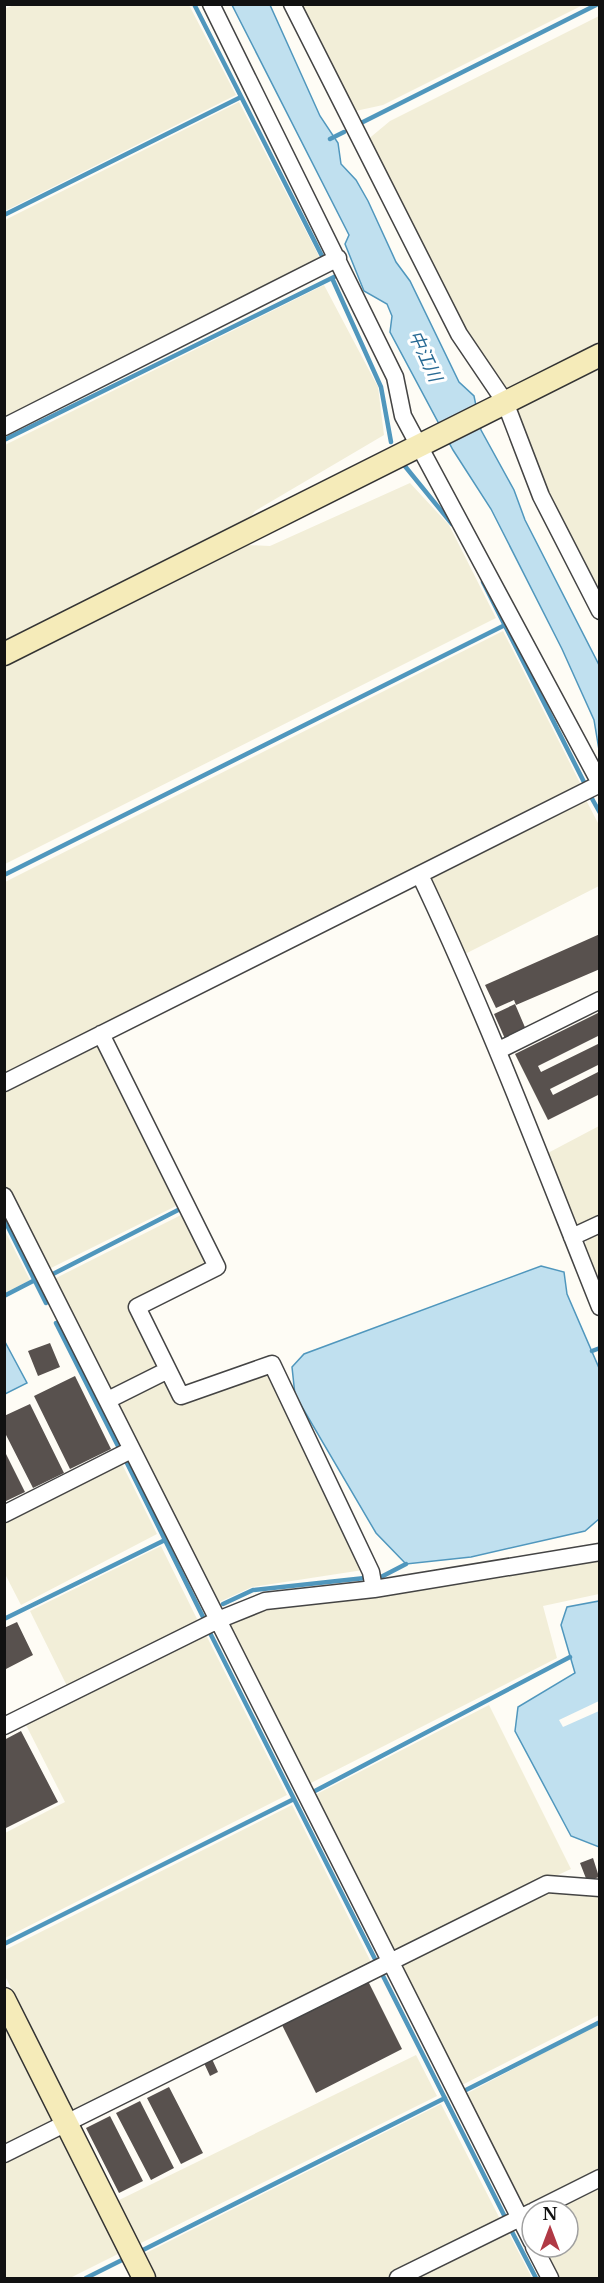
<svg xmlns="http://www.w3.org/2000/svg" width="604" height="2283" font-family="'Libre Baskerville','Noto Sans JP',serif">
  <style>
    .farmland { fill: #f2eed8 }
    .water { fill: #c0e0ef; stroke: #5097bd; stroke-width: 1.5 }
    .pier { fill: #fefcf5 }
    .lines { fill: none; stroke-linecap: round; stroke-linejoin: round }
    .stream { stroke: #5097bd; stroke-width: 4.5 }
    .building { fill: #58514e }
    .street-casing { stroke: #444; stroke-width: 19 }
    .secondary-casing { stroke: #333; stroke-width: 25 }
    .street { stroke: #fff; stroke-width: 16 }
    .secondary { stroke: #f5ebb9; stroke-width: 22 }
    .labels { text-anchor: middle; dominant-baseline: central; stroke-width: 6; stroke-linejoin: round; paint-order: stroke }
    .water-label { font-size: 18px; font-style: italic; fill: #286a94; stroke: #fff }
  </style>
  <rect width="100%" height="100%" fill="#fefcf5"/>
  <path class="farmland" d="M14 5H189L236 95 5 211 4 9Z
    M298 5H583L383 105 351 112Z
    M599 16V346L505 393 461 332 366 141 390 121Z
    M239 102 322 262 5 422V220Z
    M324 285 378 387 384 435 255 511 245 524 5 645V445Z
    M599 367V606L557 522 514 415 517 408Z
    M410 483 449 525 496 618 5 864V665L246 545 270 546Z
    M503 631 581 785 5 1076V882Z
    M584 796 599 825V886L465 954 431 888V874Z
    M93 1044 102 1047 180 1204 47 1270 5 1186V1088Z
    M599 1126V1220L577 1228 546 1154Z
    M185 1213 207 1258 205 1269 129 1305 159 1364 154 1372 116 1391 105 1386 52 1280Z
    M4 1229 30 1280 5 1293H4Z
    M599 1231V1288L584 1248 587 1238Z
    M271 1370 363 1570 252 1587 215 1604 117 1409 118 1401 158 1380 168 1382 179 1404Z
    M121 1462 157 1534 21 1605 5 1574V1518Z
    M161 1546 199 1623 69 1690 30 1611Z
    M599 1559V1594L543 1606 557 1658 307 1785 227 1621 244 1612Z
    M205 1633 287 1795 5 1938V1833L65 1802 25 1723Z
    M489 1705 571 1869 392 1951 313 1796Z
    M292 1805 372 1964 81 2112 72 2110 5 1976V1950Z
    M545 1889 599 1895V2015L460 2086 401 1970 402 1960Z
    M4 2019 54 2118 53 2125 4 2150Z
    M599 2024V2172L534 2205H520L464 2095Z
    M416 2055 437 2096 137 2245 115 2202Z
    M441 2104 501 2221 385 2278H154L142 2255Z
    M54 2135 65 2139 122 2252 70 2278H5V2162Z
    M599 2181V2278H555L539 2247H568V2211H539Z
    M507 2230 532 2278H409Z"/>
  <path class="water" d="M232 5H270L320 116 338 143 341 164 356 180 368 201 396 262 410 281 459 382 474 396 481 430 514 490 525 520 599 665V750L594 720 562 649 491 509 453 450 390 332 392 316 387 304 364 291 345 244 349 235Z
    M541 1266 564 1272 567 1294 599 1368V1519L585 1531 471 1557 406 1564 376 1533 295 1395 292 1367 304 1354Z
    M4 1340 27 1383 5 1394H4Z
    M599 1601V1847L571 1836 515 1731 518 1707 575 1673 561 1625 567 1607Z"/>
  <path class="pier" d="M599 1701V1711L563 1727 559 1720Z"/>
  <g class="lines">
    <path class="stream" d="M194 4 324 260
      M359 124 598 4
      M330 139 344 132
      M4 215 241 97
      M332 278 381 387 391 442
      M4 440 340 274
      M404 465 452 524
      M483 582 585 784
      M590 795 600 813
      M4 875 505 625
      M4 1219 46 1303
      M51 1275 182 1208
      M4 1296 35 1280
      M56 1323 119 1448
      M592 1351 600 1348
      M126 1461 204 1619
      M381 1577 406 1564
      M223 1604 253 1590 365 1578
      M4 1619 165 1540
      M209 1631 377 1963
      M313 1792 570 1657
      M4 1944 294 1799
      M381 1972 505 2217
      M464 2091 600 2022
      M510 2228 536 2278
      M143 2250 445 2098
      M86 2278 124 2259"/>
  </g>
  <path class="building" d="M600 934V969L516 1005 514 1000 496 1008 485 985Z
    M515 1004 527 1032 506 1041 494 1014Z
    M600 1012V1035L538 1066 541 1072 600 1043V1064L550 1089 553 1095 600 1071V1094L548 1120 515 1054Z
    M50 1343 60 1367 38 1376 28 1351Z
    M75 1376 111 1449 70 1469 34 1396Z
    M30 1404 64 1473 33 1488 4 1431V1416Z
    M4 1450 25 1492 4 1502Z
    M17 1622 33 1655 6 1669 4 1628Z
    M21 1731 58 1802 4 1829V1740Z
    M593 1858 599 1877 587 1881 580 1863Z
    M367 1979 402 2049 316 2093 281 2023Z
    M212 2059 218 2072 210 2076 204 2063Z
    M169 2087 203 2153 181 2164 147 2098Z
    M140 2101 174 2168 151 2180 116 2113Z
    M110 2116 143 2181 119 2193 86 2128Z"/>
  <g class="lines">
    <defs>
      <path id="street" d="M211 4 395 377 403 416 600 783
        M292 4 459 334 505 402 541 496 600 611
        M4 427 338 258
        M420 875C487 1016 542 1162 600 1307
        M101 1034 217 1267 137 1307 181 1396 272 1364 371 1572 374 1589
        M499 1050 600 1000
        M4 1083 600 784
        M4 1196 532 2242
        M572 1237 600 1224
        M108 1400 168 1370
        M4 1514 131 1450
        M4 1726 218 1620 265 1601 374 1589 600 1552
        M4 2154 547 1884 600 1888
        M534 2211 600 2178
        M534 2247 550 2278
        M398 2278 532 2212"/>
      <path id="secondary" d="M4 654 600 355
        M4 1999 144 2278"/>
    </defs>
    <use href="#street" class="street-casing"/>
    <use href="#secondary" class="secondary-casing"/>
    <use href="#street" class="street"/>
    <use href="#secondary" class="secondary"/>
  </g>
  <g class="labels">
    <g class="water-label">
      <text transform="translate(425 356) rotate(65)">中江川</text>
    </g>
  </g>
  <rect width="604" height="2283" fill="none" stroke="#111111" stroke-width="12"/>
  <g transform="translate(550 2229)"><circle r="28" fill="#ffffff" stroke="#a0a0a0" stroke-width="1.5"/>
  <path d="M0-4.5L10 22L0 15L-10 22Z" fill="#b03945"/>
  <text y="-9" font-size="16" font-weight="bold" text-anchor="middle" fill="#111111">N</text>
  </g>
</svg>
